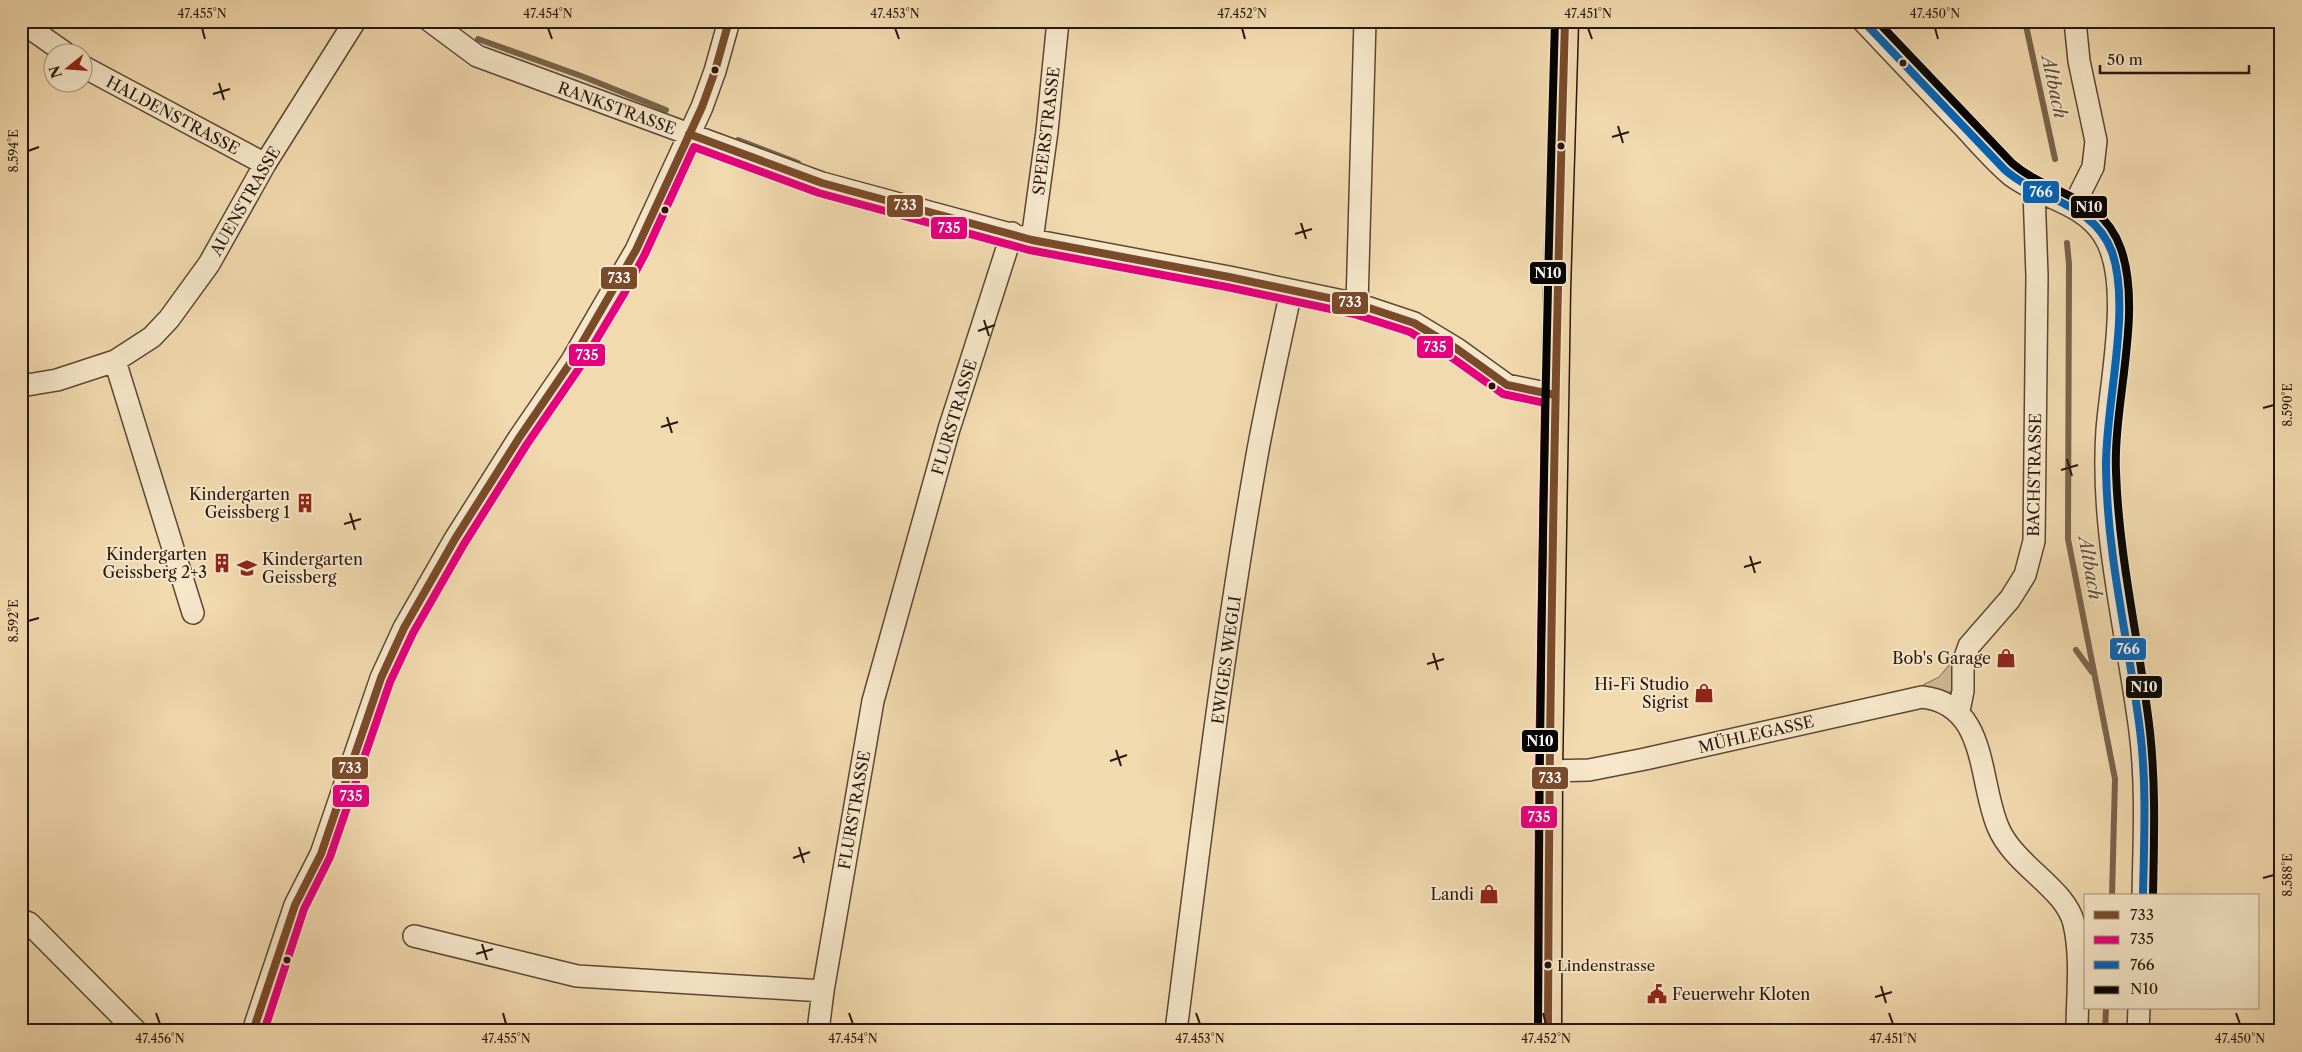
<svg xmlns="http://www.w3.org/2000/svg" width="2302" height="1052" font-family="'Libre Caslon Text',serif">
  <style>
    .green { fill: #cfb993; stroke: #7c6750 }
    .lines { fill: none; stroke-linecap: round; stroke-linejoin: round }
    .stream { stroke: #79634d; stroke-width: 6 }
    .minor-casing { stroke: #5c4635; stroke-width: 24 }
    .major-casing { stroke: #2a150d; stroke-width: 29 }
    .minor { stroke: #f6e7ca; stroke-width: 21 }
    .major { stroke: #f1daae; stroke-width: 26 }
    .bus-1-casing { stroke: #f6e7ca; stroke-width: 11 }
    .bus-2-casing { stroke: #f6e7ca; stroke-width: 11 }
    .bus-3-casing { stroke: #f6e7ca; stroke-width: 11 }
    .bus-4-casing { stroke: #f6e7ca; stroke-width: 11 }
    .bus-1 { stroke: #7a4b2a; stroke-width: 8 }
    .bus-2 { stroke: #e5007d; stroke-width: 8 }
    .bus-3 { stroke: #0065bd; stroke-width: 8 }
    .bus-4 { stroke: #000; stroke-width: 8 }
    .ticks { fill: none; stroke: #2a150d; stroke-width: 2 }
    .bus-dot { fill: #2a150d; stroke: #f6e7ca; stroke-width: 2 }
    .labels { text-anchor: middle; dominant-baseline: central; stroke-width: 4; stroke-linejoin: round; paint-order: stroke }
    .bus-label { font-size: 15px; fill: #2a150d; stroke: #f6e7ca; text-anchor: start }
    .street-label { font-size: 16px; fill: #2a150d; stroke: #f6e7ca }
    .poi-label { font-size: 16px; fill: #2a150d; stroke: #f6e7ca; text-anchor: end }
    .water-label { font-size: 18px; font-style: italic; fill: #5e4937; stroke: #f6e7ca }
    .line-badge { stroke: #f6e7ca; stroke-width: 2 }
    .badge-label { font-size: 14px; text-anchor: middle; font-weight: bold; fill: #fff }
    .neatline { fill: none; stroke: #2a150d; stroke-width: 2 }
    .ticks-label { font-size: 12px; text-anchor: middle; fill: #2a150d }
  </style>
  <rect width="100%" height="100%" fill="#f1daae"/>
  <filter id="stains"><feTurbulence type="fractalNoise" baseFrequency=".004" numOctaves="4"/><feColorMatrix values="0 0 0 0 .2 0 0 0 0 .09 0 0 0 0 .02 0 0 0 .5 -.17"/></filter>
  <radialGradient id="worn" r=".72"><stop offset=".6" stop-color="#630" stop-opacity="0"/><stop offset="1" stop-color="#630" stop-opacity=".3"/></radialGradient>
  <path class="green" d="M1950 664 1955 665C1953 694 1956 698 1925 690L1923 685 1939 677Z"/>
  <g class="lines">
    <path class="stream" d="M2025 21 2055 159
      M478 39 584 77 666 110
      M738 140 798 163
      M2067 243 2069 264 2068 539 2115 779 2112 896
      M2076 650 2092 672
      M2105 1031 2106 1008"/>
    <defs>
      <path id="minor" d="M430 21 477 56 822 183 1032 240 1229 277 1357 304 1414 323 1457 349 1507 385 1555 395
        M1863 21C1896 56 1929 91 1963 126 1979 143 1994 161 2012 176 2041 198 2082 202 2103 234 2133 279 2111 377 2107 430 2100 531 2127 631 2140 731 2147 786 2144 841 2143 896
        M21 22 64 52
        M82 66 265 164
        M2073 207 2093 167 2096 141 2079 61 2075 21
        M1032 240 1047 131 1058 21
        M1357 304 1365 21
        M115 361 193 613
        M21 386 57 380 115 361 152 337 169 319 209 264 265 164 355 21
        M1959 711 1963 691V663L1969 646 2010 599 2025 575 2034 541 2037 276 2034 190
        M1549 771 1589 770 1645 759 1922 697C1988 704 1978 780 1998 827 2014 866 2066 888 2074 924 2082 958 2077 996 2077 1031
        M21 920 29 923 136 1031
        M414 936 577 976 823 991
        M253 1031 295 905 321 854 381 678 404 628 455 539 519 438 571 362 636 250 702 107 715 71 729 21
        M818 1031 823 991 873 701 949 429 1012 233
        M1176 1031C1200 841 1223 650 1256 461 1266 404 1279 348 1291 291
        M2138 1031 2139 1008"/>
      <path id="major" d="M1548 1031 1549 771 1557 290 1565 21"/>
    </defs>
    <use href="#minor" class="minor-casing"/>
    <use href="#major" class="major-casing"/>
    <use href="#minor" class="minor"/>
    <use href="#major" class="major"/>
    <defs>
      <path id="bus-1" d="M689 134 822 183 1032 240 1229 277 1357 304 1414 323 1457 349 1507 385 1555 395
        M253 1031 295 905 321 854 381 678 404 628 455 539 519 438 571 362 636 250 702 107 715 71 729 21
        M1548 1031C1549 694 1555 358 1565 21"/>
      <path id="bus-2" d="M264 1031 304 909 330 857 390 682 413 633 464 544 527 444 580 367 625 292 645 254 694 147 819 193 1029 250 1227 287 1354 314 1410 332 1451 357 1503 394 1545 403 1539 771 1538 1031"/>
      <path id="bus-3" d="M1863 21 2005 170C2041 201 2094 203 2112 252 2132 309 2105 406 2106 468 2107 557 2129 643 2140 730 2147 785 2144 841 2143 896"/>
      <path id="bus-4" d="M1877 21 2012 163C2050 196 2102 194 2121 249 2143 312 2113 404 2116 472 2119 560 2140 645 2150 732 2156 787 2154 841 2153 896
        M1538 1031C1539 694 1545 358 1555 21"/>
    </defs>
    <use href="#bus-1" class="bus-1-casing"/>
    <use href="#bus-2" class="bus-2-casing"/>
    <use href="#bus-3" class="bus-3-casing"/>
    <use href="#bus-4" class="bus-4-casing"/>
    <use href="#bus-1" class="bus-1"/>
    <use href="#bus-2" class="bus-2"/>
    <use href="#bus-3" class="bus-3"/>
    <use href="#bus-4" class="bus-4"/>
  </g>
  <path class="ticks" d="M202 28 205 39M548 28 552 39M895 28 899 39M1242 28 1245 39M1588 28 1592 39M1935 28 1938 39M219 83 224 100M213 94 230 89M1618 126 1623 143M1612 137 1629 132M28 151 39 147M1301 223 1306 239M1295 234 1312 229M984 320 989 336M978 331 995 325M2263 408 2274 405M667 417 672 433M661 427 678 422M2067 459 2072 476M2061 470 2078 465M350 513 355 530M344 524 361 519M1750 556 1755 573M1744 567 1761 562M28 621 39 618M1433 653 1438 670M1427 664 1444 659M1116 750 1121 766M1110 761 1127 755M799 847 804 863M793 858 810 852M2263 878 2274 875M482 944 487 960M476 954 493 949M1881 986 1886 1003M1875 997 1892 992M156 1013 160 1024M503 1013 506 1024M849 1013 853 1024M1196 1013 1200 1024M1543 1013 1546 1024M1889 1013 1893 1024M2236 1013 2240 1024"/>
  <defs>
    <symbol id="building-bare" viewBox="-9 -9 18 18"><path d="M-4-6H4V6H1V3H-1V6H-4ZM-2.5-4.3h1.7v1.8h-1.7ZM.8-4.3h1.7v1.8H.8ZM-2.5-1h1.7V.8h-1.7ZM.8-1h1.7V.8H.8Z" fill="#8f2418" stroke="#f6e7ca" stroke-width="2.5" paint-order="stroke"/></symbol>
    <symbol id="school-bare" viewBox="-9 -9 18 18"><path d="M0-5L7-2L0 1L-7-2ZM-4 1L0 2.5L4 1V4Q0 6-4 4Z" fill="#8f2418" stroke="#f6e7ca" stroke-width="2.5" paint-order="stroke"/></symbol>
    <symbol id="shop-bare" viewBox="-9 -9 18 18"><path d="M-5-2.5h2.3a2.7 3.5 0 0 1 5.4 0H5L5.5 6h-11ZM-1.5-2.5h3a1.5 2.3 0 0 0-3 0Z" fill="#8f2418" stroke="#f6e7ca" stroke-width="2.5" paint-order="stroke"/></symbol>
    <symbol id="civic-bare" viewBox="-9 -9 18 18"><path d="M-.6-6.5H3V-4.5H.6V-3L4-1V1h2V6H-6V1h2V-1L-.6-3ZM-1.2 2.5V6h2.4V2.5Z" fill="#8f2418" stroke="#f6e7ca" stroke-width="2.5" paint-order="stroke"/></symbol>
  </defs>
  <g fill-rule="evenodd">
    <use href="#building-bare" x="291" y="489" width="28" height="28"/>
    <use href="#building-bare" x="208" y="549" width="28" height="28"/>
    <use href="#school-bare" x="233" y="554" width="28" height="28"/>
    <use href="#shop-bare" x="1992" y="644" width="28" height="28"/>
    <use href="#shop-bare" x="1690" y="679" width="28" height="28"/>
    <use href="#shop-bare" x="1475" y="880" width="28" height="28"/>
    <use href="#civic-bare" x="1643" y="980" width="28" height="28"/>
  </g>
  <g class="bus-dot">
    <circle cx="1903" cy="63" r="4.5"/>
    <circle cx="715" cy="70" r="4.5"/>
    <circle cx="1561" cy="146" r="4.5"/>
    <circle cx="665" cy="210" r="4.5"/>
    <circle cx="1492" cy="386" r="4.5"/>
    <circle cx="287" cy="960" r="4.5"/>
    <circle cx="1548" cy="965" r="4.5"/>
  </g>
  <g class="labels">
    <g class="bus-label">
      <text x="1557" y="965">Lindenstrasse</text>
    </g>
    <g class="street-label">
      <text transform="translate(617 108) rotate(20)">RANKSTRASSE</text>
      <text transform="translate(173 115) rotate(28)">HALDENSTRASSE</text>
      <text transform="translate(1046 131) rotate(-83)">SPEERSTRASSE</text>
      <text transform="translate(245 201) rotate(-60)">AUENSTRASSE</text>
      <text transform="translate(954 417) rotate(-73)">FLURSTRASSE</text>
      <text transform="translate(2034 475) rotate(-89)">BACHSTRASSE</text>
      <text transform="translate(1226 660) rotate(-82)">EWIGES WEGLI</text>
      <text transform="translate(1756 734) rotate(-13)">MÜHLEGASSE</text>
      <text transform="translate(854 810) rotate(-80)">FLURSTRASSE</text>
    </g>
    <g class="poi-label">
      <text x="290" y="494">Kindergarten<tspan x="290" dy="18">Geissberg 1</tspan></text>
      <text x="207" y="554">Kindergarten<tspan x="207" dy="18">Geissberg 2+3</tspan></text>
      <text x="262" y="559" text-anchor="start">Kindergarten<tspan x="262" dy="18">Geissberg</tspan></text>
      <text x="1991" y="658">Bob's Garage</text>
      <text x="1689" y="684">Hi-Fi Studio<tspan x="1689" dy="18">Sigrist</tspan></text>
      <text x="1474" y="894">Landi</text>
      <text x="1672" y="994" text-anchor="start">Feuerwehr Kloten</text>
    </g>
    <g class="water-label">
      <text transform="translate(2054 87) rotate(78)">Altbach</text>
      <text transform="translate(2090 568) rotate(80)">Altbach</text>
    </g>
  </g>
  <g class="line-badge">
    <rect x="2022" y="180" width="38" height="24" rx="5" fill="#0065bd"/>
    <rect x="886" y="194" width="38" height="24" rx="5" fill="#7a4b2a"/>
    <rect x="2070" y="195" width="38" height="24" rx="5" fill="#000"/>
    <rect x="930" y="216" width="38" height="24" rx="5" fill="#e5007d"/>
    <rect x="1529" y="261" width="38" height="24" rx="5" fill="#000"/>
    <rect x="600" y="266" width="38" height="24" rx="5" fill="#7a4b2a"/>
    <rect x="1331" y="291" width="38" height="24" rx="5" fill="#7a4b2a"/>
    <rect x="1416" y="335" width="38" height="24" rx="5" fill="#e5007d"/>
    <rect x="568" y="343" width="38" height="24" rx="5" fill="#e5007d"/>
    <rect x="2109" y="637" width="38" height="24" rx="5" fill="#0065bd"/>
    <rect x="2125" y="675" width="38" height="24" rx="5" fill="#000"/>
    <rect x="1521" y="729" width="38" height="24" rx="5" fill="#000"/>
    <rect x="331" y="756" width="38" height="24" rx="5" fill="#7a4b2a"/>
    <rect x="1531" y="766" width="38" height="24" rx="5" fill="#7a4b2a"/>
    <rect x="332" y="784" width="38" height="24" rx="5" fill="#e5007d"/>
    <rect x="1520" y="805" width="38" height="24" rx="5" fill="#e5007d"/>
  </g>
  <g class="badge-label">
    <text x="2041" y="197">766</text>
    <text x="905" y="210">733</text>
    <text x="2089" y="212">N10</text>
    <text x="949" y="233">735</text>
    <text x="1548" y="278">N10</text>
    <text x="619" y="283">733</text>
    <text x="1350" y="307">733</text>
    <text x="1435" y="352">735</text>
    <text x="587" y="360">735</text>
    <text x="2128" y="654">766</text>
    <text x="2144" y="692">N10</text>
    <text x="1540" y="746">N10</text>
    <text x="350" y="773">733</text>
    <text x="1550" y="783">733</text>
    <text x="351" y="801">735</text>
    <text x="1539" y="822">735</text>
  </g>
  <rect width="2302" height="1052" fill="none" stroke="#f1daae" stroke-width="55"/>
  <rect x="2084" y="894" width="175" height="115" fill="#f6e7ca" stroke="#a4937e"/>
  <rect x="2094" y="911" width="25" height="8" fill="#7a4b2a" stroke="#a4937e"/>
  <text x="2130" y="920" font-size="15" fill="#2a150d">733</text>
  <rect x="2094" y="936" width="25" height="8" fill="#e5007d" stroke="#a4937e"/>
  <text x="2130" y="944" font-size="15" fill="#2a150d">735</text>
  <rect x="2094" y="961" width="25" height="8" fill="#0065bd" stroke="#a4937e"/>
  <text x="2130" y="970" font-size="15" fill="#2a150d">766</text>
  <rect x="2094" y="986" width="25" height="8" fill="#000000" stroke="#a4937e"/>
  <text x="2130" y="994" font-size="15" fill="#2a150d">N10</text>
  <g transform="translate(68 68) rotate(253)"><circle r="24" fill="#f6e7ca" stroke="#a4937e"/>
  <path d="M0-4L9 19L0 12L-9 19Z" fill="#8f2418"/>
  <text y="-8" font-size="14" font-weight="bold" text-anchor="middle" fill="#2a150d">N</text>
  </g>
  <path d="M2100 65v8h149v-8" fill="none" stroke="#2a150d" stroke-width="2.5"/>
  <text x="2107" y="65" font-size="15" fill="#2a150d" stroke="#f6e7ca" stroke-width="4" paint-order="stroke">50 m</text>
  <rect x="28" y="28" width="2246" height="996" class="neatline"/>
  <g class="ticks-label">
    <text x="202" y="18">47.455°N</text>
    <text x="548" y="18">47.454°N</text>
    <text x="895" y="18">47.453°N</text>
    <text x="1242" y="18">47.452°N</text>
    <text x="1588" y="18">47.451°N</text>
    <text x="1935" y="18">47.450°N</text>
    <text transform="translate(14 151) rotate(-90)" y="4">8.594°E</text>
    <text transform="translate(2288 405) rotate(-90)" y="4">8.590°E</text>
    <text transform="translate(14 621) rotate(-90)" y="4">8.592°E</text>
    <text transform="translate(2288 875) rotate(-90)" y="4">8.588°E</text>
    <text x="160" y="1043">47.456°N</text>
    <text x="506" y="1043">47.455°N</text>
    <text x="853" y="1043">47.454°N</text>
    <text x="1200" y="1043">47.453°N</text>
    <text x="1546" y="1043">47.452°N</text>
    <text x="1893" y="1043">47.451°N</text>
    <text x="2240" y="1043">47.450°N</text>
  </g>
  <rect width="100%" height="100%" filter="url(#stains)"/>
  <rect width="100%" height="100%" fill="url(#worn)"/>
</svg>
